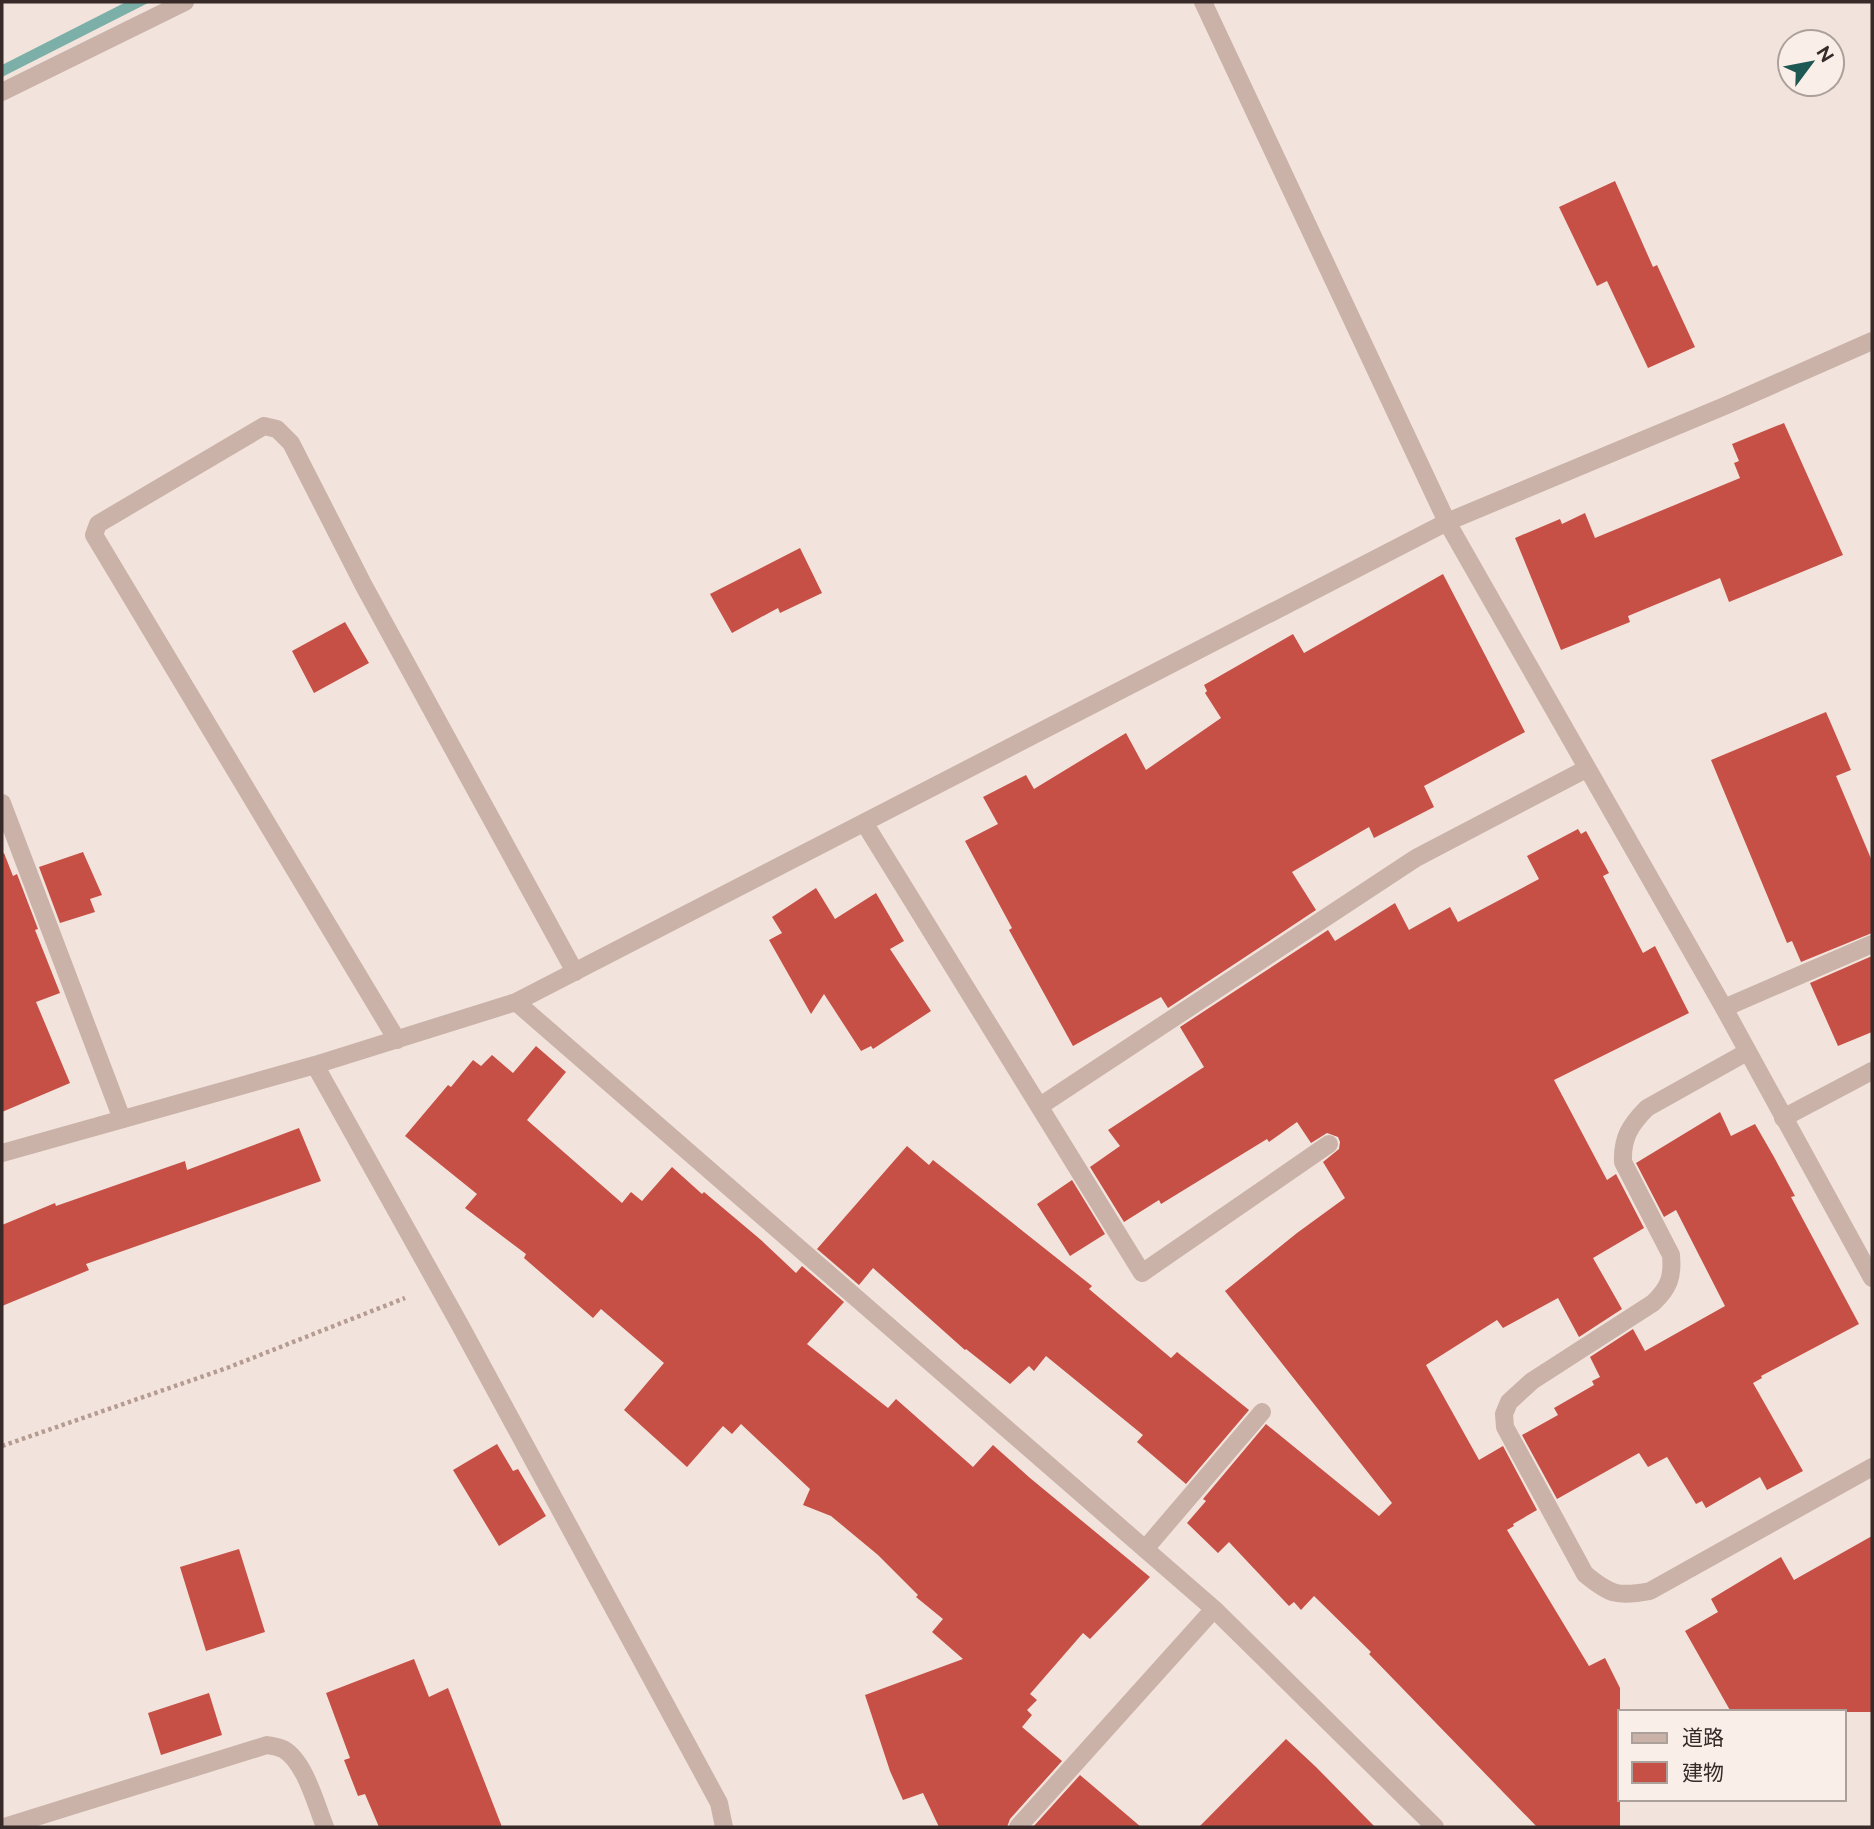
<svg xmlns="http://www.w3.org/2000/svg" width="1874" height="1829" font-family="Raleway,'Noto Sans JP',sans-serif">
  <style>
    .water { fill: #7bafa8 }
    .building { fill: #c64f46 }
    .lines { fill: none; stroke-linecap: round; stroke-linejoin: round }
    .path { stroke: #b69b92; stroke-width: 4.5; stroke-dasharray: 3.5 3.5; stroke-linecap: butt }
    .service { stroke: #cab2a8; stroke-width: 18 }
    .minor { stroke: #cab2a8; stroke-width: 18 }
  </style>
  <rect width="100%" height="100%" fill="#f2e4dc"/>
  <path class="water" d="M126 2H150L2 77V65Z"/>
  <path class="building" d="M1615 181 1653 267 1657 265 1695 347 1648 368 1607 281 1597 286 1559 207Z
    M1784 423 1843 555 1729 602 1720 578 1628 616 1630 622 1561 650 1515 538 1560 519 1562 524 1585 513 1595 538 1740 478 1734 463 1739 461 1732 444Z
    M800 548 822 593 780 613 778 608 732 633 710 594Z
    M1443 574 1525 732 1424 786 1434 807 1374 838 1369 827 1292 872 1316 910 1168 1008 1161 997 1073 1046 1009 930 1012 928 965 841 998 824 983 797 1026 775 1034 789 1126 733 1146 770 1221 718 1205 693 1207 691 1204 685 1293 634 1304 653Z
    M345 622 369 663 314 693 292 651Z
    M1826 712 1851 770 1836 776 1872 861V933L1801 962 1792 941 1787 943 1711 760Z
    M1578 829 1581 834 1586 831 1609 873 1603 876 1643 953 1655 946 1689 1013 1554 1080 1607 1180 1616 1174 1644 1228 1593 1258 1622 1309 1579 1337 1558 1298 1503 1328 1497 1320 1426 1365 1479 1460 1503 1446 1537 1510 1513 1524 1514 1526 1507 1530 1589 1666 1605 1658 1620 1688V1827H1537L1369 1654 1371 1652 1314 1596 1301 1610 1294 1602 1289 1606 1229 1542 1218 1553 1187 1523 1206 1501 1203 1499 1266 1424 1379 1516 1392 1503 1225 1291 1297 1233 1345 1198 1323 1162 1339 1149 1340 1142 1338 1137 1327 1133 1311 1143 1297 1122 1269 1142 1267 1139 1161 1204 1159 1200 1124 1222 1090 1167 1120 1146 1108 1130 1204 1067 1180 1027 1328 930 1335 941 1395 903 1409 930 1450 907 1458 922 1539 879 1527 856Z
    M83 852 102 895 90 899 95 912 60 923 39 867Z
    M4 853 13 876 17 874 38 929 35 930 60 993 36 1002 70 1083 2 1112V854Z
    M816 888 835 919 876 893 904 941 890 949 931 1011 873 1049 871 1046 861 1051 824 994 811 1014 769 940 782 933 772 917Z
    M1872 956V1032L1838 1046 1810 983Z
    M536 1046 566 1072 527 1120 622 1203 631 1192 642 1201 672 1167 702 1194 704 1192 761 1240 796 1273 802 1266 844 1302 807 1344 888 1408 896 1399 973 1467 993 1445 1030 1478 1150 1577 1090 1639 1083 1633 1030 1694 1037 1700 1027 1710 1032 1715 1022 1727 1062 1761 1010 1819 1007 1827H939L923 1793 903 1800 890 1771 865 1695 963 1659 932 1632 943 1619 916 1597 918 1595 878 1555 831 1516 803 1505 810 1489 741 1424 732 1434 723 1426 687 1467 624 1410 664 1363 601 1309 593 1318 524 1258 526 1254 465 1208 477 1194 405 1136 448 1085 451 1087 473 1060 481 1066 492 1055 513 1073Z
    M1720 1112 1731 1136 1755 1124 1774 1157 1795 1196 1791 1197 1859 1324 1761 1376 1762 1378 1753 1383 1803 1471 1767 1490 1760 1477 1706 1508 1702 1501 1696 1504 1667 1457 1648 1467 1639 1453 1557 1499 1522 1435 1558 1415 1554 1408 1594 1385 1592 1381 1600 1377 1590 1357 1633 1329 1645 1351 1725 1306 1676 1210 1664 1217 1636 1163Z
    M299 1128 321 1181 86 1264 89 1270 2 1306V1225L55 1203 56 1206 185 1161 187 1170Z
    M907 1146 929 1165 933 1160 1092 1286 1089 1289 1171 1358 1177 1352 1249 1410 1186 1484 1137 1442 1143 1435 1046 1356 1034 1371 1029 1366 1010 1384 966 1349 965 1350 873 1268 859 1285 817 1249Z
    M1072 1180 1105 1234 1070 1256 1037 1204Z
    M497 1444 513 1471 518 1469 546 1516 499 1546 453 1470Z
    M1872 1536V1712H1731L1685 1631 1718 1612 1711 1599 1781 1557 1794 1580Z
    M239 1549 265 1632 206 1651 180 1567Z
    M414 1659 429 1697 448 1688 502 1827H379L365 1794 358 1796 344 1760 350 1758 326 1693Z
    M209 1693 222 1735 161 1755 148 1713Z
    M1286 1739 1316 1767 1375 1827H1199Z
    M1080 1775 1141 1827H1033Z"/>
  <g class="lines">
    <path class="path" d="M2 1446 227 1368 405 1298"/>
    <path class="service" d="M2 803 122 1119
      M1724 1008 1872 944
      M397 1040 94 535 98 524 264 426 277 429 291 443 364 586 575 972
      M1783 1118 1872 1071
      M1145 1549 1262 1412"/>
    <path class="minor" d="M1203 2 1447 522 1724 1008 1872 1278
      M2 92 185 2
      M865 824 1142 1273 1329 1144
      M516 1002 1214 1609 1435 1827
      M1747 1052 1647 1108C1630 1125 1622 1138 1623 1162L1671 1255C1673 1277 1669 1288 1653 1303L1532 1381 1509 1402 1504 1414 1505 1427 1585 1574C1610 1595 1618 1597 1650 1591L1872 1467
      M315 1065 460 1325 719 1803 724 1827
      M1040 1106 1416 858 1586 769
      M2 1153 315 1065 516 1002 1447 522 1727 405 1872 341
      M4 1827 267 1745C272 1746 278 1747 283 1749 305 1761 316 1805 325 1827
      M1018 1827 1214 1609"/>
  </g>
  <rect width="1874" height="1829" fill="none" stroke="#372a28" stroke-width="7"/>
  <rect x="1618" y="1710" width="228" height="91" fill="#faefe8" stroke="#aca09b" stroke-width="2"/>
  <rect x="1632" y="1733" width="35" height="10" fill="#cab2a8" stroke="#aca09b" stroke-width="2"/>
  <text x="1682" y="1745" font-size="21" fill="#372a28">道路</text>
  <rect x="1632" y="1762" width="35" height="21" fill="#c64f46" stroke="#aca09b" stroke-width="2"/>
  <text x="1682" y="1780" font-size="21" fill="#372a28">建物</text>
  <g transform="translate(1811 63) rotate(58)"><circle r="33" fill="#faefe8" stroke="#aca09b" stroke-width="2"/>
  <path d="M0-5L12 26L0 18L-12 26Z" fill="#1e5852"/>
  <text y="-10" font-size="19" font-weight="bold" text-anchor="middle" fill="#372a28">N</text>
  </g>
</svg>
